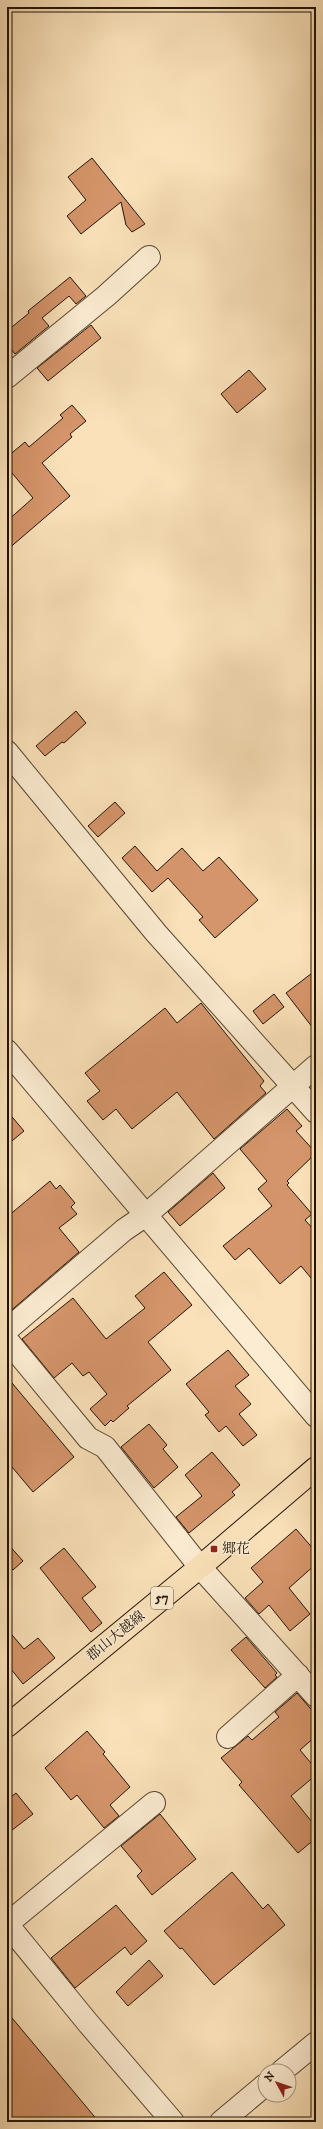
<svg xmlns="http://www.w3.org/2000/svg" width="323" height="2129" font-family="'IM FELL DW Pica','Noto Serif JP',serif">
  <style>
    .building { fill: #d5956a; stroke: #221305 }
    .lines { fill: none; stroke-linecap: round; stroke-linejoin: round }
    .minor-casing { stroke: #584632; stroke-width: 24 }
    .major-casing { stroke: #221305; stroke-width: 24 }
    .minor { stroke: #fcecd2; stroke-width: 22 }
    .major { stroke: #fae1b9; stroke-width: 22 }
    .poi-dot { fill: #8f2418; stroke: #fcecd2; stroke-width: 1.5 }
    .labels { text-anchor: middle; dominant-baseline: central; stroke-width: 3; stroke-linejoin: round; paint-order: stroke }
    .shield { fill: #fcecd2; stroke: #635442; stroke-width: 1 }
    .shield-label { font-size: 13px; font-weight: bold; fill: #221305 }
    .poi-label { font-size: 14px; fill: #221305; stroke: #fcecd2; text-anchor: start }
    .street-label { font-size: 14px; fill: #221305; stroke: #fcecd2 }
  </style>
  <rect width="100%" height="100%" fill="#fae1b9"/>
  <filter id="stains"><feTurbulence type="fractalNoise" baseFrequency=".005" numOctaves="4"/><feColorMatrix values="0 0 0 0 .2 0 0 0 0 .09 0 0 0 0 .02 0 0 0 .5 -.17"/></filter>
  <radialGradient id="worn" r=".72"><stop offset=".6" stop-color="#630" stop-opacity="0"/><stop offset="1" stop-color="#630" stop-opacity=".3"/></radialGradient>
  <path class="building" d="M92 158 145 224 132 232 126 225 121 202 81 234 67 216 86 200 68 177Z
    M70 277 86 296 76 304 69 296 42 318 49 326 15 354 7 344V331L29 313 28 311Z
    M91 325 101 338 48 381 37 368Z
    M249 370 266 389 237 413 221 394Z
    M72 405 86 421 70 434 72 437 42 463 70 496 7 550V521L33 498 7 467V457L25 442 29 447 63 418 60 415Z
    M76 711 86 723 64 743 62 742 45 756 36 746Z
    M115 802 125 813 98 837 88 826Z
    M135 846 157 871 182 848 203 871 219 857 258 900 215 938 199 920 203 917 168 878 152 892 122 858Z
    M316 970V1032L286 993Z
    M274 994 284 1007 263 1024 253 1011Z
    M201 1003 264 1081 260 1086 266 1093 214 1139 177 1092 132 1129 116 1109 103 1120 87 1101 100 1091 85 1073 165 1008 177 1023Z
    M287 1109 302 1126 296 1131 316 1153 287 1181 289 1183 287 1185 312 1214 305 1220 316 1232V1284L301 1266 280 1284 249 1248 235 1260 223 1246 272 1206 258 1189 267 1181 240 1149Z
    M7 1111 24 1131 7 1145Z
    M213 1173 225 1188 180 1226 168 1212Z
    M50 1181 56 1189 60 1185 75 1203 71 1207 77 1214 59 1228 79 1252 7 1314V1217Z
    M164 1272 192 1305 148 1342 171 1370 127 1406 129 1408 113 1422 111 1420 105 1426 90 1409 107 1394 89 1372 83 1376 72 1363 54 1378 22 1339 73 1298 106 1339 145 1308 135 1296Z
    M228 1350 249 1375 235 1386 251 1404 239 1414 257 1435 243 1446 226 1426 219 1432 205 1415 209 1412 186 1384Z
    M7 1377 74 1457 33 1492 7 1461Z
    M149 1424 167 1445 163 1449 178 1467 154 1488 121 1447Z
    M212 1452 240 1485 232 1492 235 1495 189 1533 176 1517 202 1496 185 1475Z
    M296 1529 316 1552V1564L289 1588 310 1614 290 1631 269 1605 259 1614 245 1598 263 1582 251 1568Z
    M7 1543 23 1561 13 1570 7 1564Z
    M64 1548 96 1587 82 1598 102 1623 91 1632 40 1568Z
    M7 1629 24 1649 38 1638 55 1658 23 1684 7 1664Z
    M246 1637 277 1673 275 1675 277 1677 265 1688 231 1650Z
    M297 1693 316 1715V1736L300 1750 316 1769V1775L291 1796 316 1827V1838L298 1853 239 1785 242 1782 221 1758 248 1736 252 1740 279 1717 275 1712Z
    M87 1731 105 1752 103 1754 130 1787 110 1805 119 1816 104 1828 77 1795 71 1800 45 1768Z
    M16 1793 33 1814 7 1834V1800Z
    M160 1814 196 1859 152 1895 137 1876 142 1871 121 1846Z
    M232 1872 263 1909 268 1904 285 1925 214 1985 182 1948 180 1949 164 1931Z
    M116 1905 147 1941 131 1955 125 1947 75 1988 51 1958Z
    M149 1960 163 1976 128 2006 116 1992Z
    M7 2012 99 2122H7Z"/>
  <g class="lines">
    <defs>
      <path id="minor" d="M7 377 106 296 149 257
        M7 752 156 933 316 1112
        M7 1051 316 1416
        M7 1330 124 1230 146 1215 316 1066
        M7 1340 88 1438 105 1447 200 1567 316 1696
        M228 1737 298 1675
        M7 1924 88 2023 173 2122
        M7 1924 154 1803
        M282 2071 316 2043
        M221 2122 265 2085"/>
      <path id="major" d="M7 1726 200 1567 316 1468"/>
    </defs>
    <use href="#minor" class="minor-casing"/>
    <use href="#major" class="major-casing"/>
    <use href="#minor" class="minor"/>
    <use href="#major" class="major"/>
  </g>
  <rect class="poi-dot" x="210" y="1545" width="8" height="8" rx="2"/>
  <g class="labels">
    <rect class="shield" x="151" y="1587" width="22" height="22" rx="3"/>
    <g class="shield-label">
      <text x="162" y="1598">57</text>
    </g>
    <g class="poi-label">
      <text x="222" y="1549">郷花</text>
    </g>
    <g class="street-label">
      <text transform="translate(116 1636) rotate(-39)">郡山大越線</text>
    </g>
  </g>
  <rect width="323" height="2129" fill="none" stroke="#fae1b9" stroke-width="24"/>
  <rect x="8" y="8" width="307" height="2113" fill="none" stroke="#221305" stroke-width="2"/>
  <rect x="12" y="12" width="299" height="2105" fill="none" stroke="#221305"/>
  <g transform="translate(277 2083) rotate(310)"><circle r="19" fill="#fcecd2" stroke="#a59580"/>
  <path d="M0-3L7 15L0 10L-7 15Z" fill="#8f2418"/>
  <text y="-6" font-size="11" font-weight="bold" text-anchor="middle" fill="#221305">N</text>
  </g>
  <rect width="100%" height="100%" filter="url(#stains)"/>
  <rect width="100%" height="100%" fill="url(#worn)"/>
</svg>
